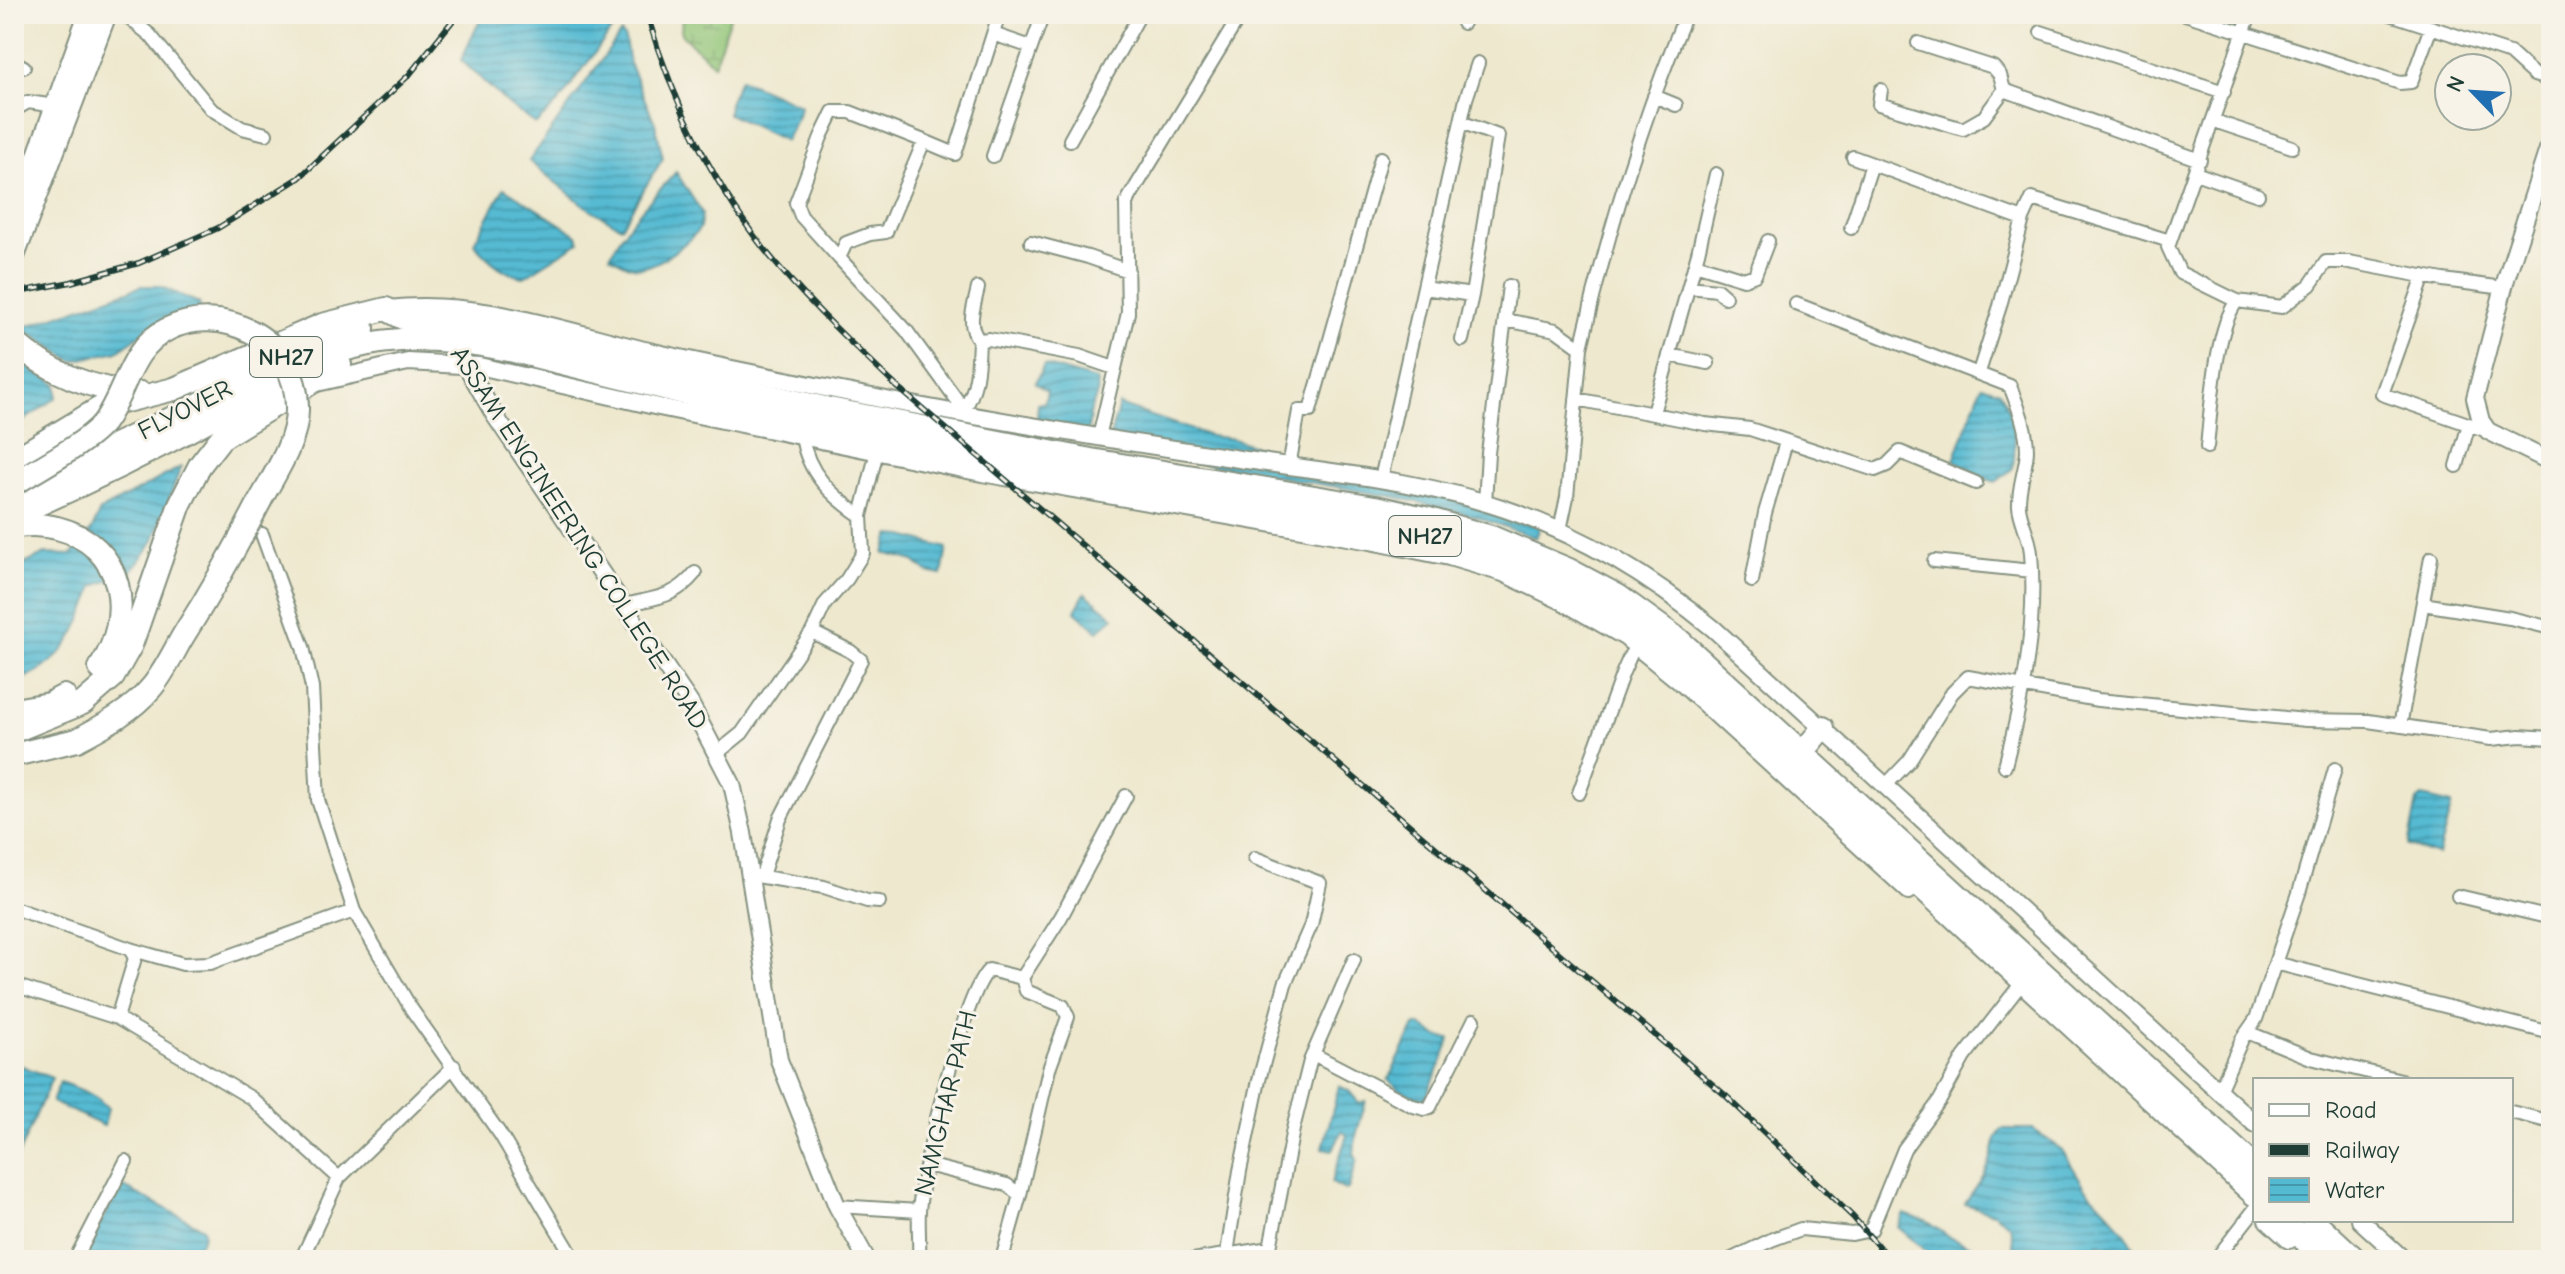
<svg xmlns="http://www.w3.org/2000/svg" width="2565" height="1274" font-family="'Comic Neue',sans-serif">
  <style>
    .wetland { fill: url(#wetland-marsh); stroke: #578054; stroke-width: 2 }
    .water { fill: url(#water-rules); stroke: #3a7c83; stroke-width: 2 }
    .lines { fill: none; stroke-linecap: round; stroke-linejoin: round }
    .street-casing { stroke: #869281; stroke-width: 16 }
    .secondary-casing { stroke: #869281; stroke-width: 20 }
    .primary-casing { stroke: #869281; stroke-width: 22 }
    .highway-casing { stroke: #869281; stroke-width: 26 }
    .street { stroke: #fff; stroke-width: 12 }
    .secondary { stroke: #fff; stroke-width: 16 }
    .primary { stroke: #fff; stroke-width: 18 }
    .highway { stroke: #fff; stroke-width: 22 }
    .rail-casing { stroke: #1f3d34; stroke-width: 6 }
    .rail { stroke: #f7f3e8; stroke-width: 3; stroke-dasharray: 9; stroke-linecap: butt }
    .highway-bridge-casing { stroke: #869281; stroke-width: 26; stroke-linecap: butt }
    .highway-bridge { stroke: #fff; stroke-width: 22 }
    .labels { text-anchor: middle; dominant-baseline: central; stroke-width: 6; stroke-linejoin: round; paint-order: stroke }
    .shield { fill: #f7f3e8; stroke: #60746a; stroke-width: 2 }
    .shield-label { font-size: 24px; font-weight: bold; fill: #1f3d34 }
    .street-label { font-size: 26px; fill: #1f3d34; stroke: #f7f3e8 }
  </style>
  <defs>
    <pattern id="wetland-marsh" width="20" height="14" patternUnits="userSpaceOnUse" patternTransform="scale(2)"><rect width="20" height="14" fill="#8fc475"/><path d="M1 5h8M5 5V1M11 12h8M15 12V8" fill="none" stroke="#74a061"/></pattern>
    <pattern id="water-rules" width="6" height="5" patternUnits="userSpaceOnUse" patternTransform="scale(2)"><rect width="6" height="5" fill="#54bad2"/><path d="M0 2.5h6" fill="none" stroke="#4598ab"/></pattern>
  </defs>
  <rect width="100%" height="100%" fill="#f7f3e8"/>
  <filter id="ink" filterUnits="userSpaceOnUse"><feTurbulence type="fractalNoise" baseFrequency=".0125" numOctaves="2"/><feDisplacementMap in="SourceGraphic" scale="16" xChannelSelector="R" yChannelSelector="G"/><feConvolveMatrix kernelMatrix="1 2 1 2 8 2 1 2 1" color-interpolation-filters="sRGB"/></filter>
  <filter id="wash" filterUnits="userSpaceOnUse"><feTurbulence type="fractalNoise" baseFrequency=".006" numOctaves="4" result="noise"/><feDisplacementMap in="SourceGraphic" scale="32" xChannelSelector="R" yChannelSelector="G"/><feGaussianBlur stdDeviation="1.8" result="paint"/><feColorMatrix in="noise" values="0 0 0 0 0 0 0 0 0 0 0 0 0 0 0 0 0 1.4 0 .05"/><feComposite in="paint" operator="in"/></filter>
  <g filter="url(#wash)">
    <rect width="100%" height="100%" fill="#eee8ce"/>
    <path class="wetland" d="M682 14H731L714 65 681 34Z"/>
    <path class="water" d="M483 14H623L559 102 536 124 510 106 461 60Z
      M621 33 625 39 629 63 655 123 663 158 621 227 585 206 529 161Z
      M740 79 800 105 798 116 785 141 728 114 729 103Z
      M676 172 702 213 700 228C689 242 653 272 634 267 626 266 617 259 610 256 626 223 652 199 676 172Z
      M504 188 577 235 579 242 524 277C503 274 487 259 474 243Z
      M142 286H159L199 303 201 311 160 322 117 351 73 361 22 328Z
      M22 364 57 384V397L15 427 14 433V369Z
      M1044 365 1096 380C1101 397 1093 398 1090 413 1089 422 1090 426 1086 434L1037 419 1038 404 1045 402 1047 391 1035 383Z
      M1982 385 2000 391C2015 417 2017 439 2013 468L1996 482 1983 478 1954 460Z
      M1119 405 1210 436 1233 439 1327 469 1354 467 1460 500 1542 521 1536 538 1468 514 1395 497 1107 447Z
      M181 467 153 542 131 572 94 586C79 632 63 666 14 682V569L45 554 71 555 92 530 100 511Z
      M890 535 904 536 947 548 942 575 927 572 914 561 884 553Z
      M1085 593 1114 617 1098 631 1075 611Z
      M2422 797 2452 804 2438 855 2408 846 2417 801Z
      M1420 1025 1439 1037 1450 1039 1443 1060 1424 1101 1399 1089 1388 1080 1415 1026Z
      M17 1064 52 1078 14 1165V1070Z
      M60 1082C79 1089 94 1093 108 1108L104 1126 52 1102Z
      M1339 1086 1349 1091 1359 1103 1366 1101 1356 1136 1354 1153 1357 1160 1348 1189 1345 1190 1331 1183 1347 1135 1342 1131 1333 1150 1323 1148Z
      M2002 1129H2033L2062 1150 2085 1187 2114 1218 2144 1260H2131L2121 1251 2098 1243V1257L2101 1260H2007C2017 1251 2012 1236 2010 1225L1993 1213 1965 1204C1974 1190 1987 1175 1991 1158 1996 1143 1992 1144 2002 1129Z
      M122 1186 203 1228 204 1235 192 1260H80Z
      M1904 1214 1928 1222 1949 1237 1981 1251 1994 1260H1936L1898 1227Z"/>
  </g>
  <g filter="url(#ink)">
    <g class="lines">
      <defs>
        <path id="street" d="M124 14 150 35 211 109 242 128 266 134
          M2185 14 2400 83 2411 82 2431 27
          M2390 14 2510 53 2534 75 2551 80
          M1463 23 1466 14
          M2041 32 2224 92
          M993 34 999 14
          M1918 43 1993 67 2000 75 2004 90 2200 160
          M14 62 24 67
          M1881 90 1879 104 1963 129 1984 117 2004 90
          M1654 96 1676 105
          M14 110 28 102 55 106
          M2214 121 2292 147
          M1070 140 1140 14
          M993 156 1043 14
          M1853 157 2023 219 2000 306 1979 372
          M2195 173 2258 195
          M2023 219 2032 199 2170 241
          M1851 228 1872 164
          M1031 242 1088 257 1128 271
          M839 258 801 216 796 203 821 137 833 112H850L924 141
          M1695 264 1744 279 1755 275 1768 241
          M2424 276 2382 394 2488 431
          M1689 287 1717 290 1725 297
          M1424 288 1472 295 1498 136 1461 122
          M2237 301 2180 273 2168 247 2250 14
          M1796 304 2010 386C2018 407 2027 428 2027 451 2026 469 2018 487 2019 506 2020 520 2030 537 2031 553 2037 626 2023 696 2005 766
          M1505 320 1556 330 1581 348 1567 497 1560 530
          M979 340 989 339 1079 356 1114 368
          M1462 340 1472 295
          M1581 348C1607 234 1641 123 1686 14
          M1669 355 1708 363
          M1576 399 1705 424 1750 429 1875 470 1887 465 1900 452 1976 483
          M964 409C978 390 978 363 979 340 966 325 974 307 978 288
          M1653 413 1698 253 1716 174
          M968 415 906 330 839 258 846 243 870 234 886 232 924 141 955 154 993 34 1031 47
          M802 436C807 473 832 496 861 516
          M1099 437 1128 313 1126 203 1241 14
          M2207 447C2211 410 2215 329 2237 301L2282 307 2310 285 2326 262H2349L2443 280 2504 288
          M1289 466 1299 411H1310L1381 158
          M2457 466 2469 424
          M1381 479 1466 99 1478 63
          M1485 503 1488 453 1509 286
          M262 534 303 647 312 688 318 800 354 911 412 1010 500 1134 575 1260
          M1934 561 2032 571
          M1752 581 1765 513 1786 442
          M2423 604 2510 618 2551 628
          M622 606C653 597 673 600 695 573
          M812 632 825 604 847 579 863 553 861 516 877 451
          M2400 726 2431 558
          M716 754 742 733 812 632 850 651 861 660 780 819 762 876
          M1886 785 1909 761 1952 693 1968 677 2098 700 2306 720 2368 721 2491 739 2520 736 2551 738
          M1579 793 1623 672 1631 654 1638 647
          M757 876 824 887 867 901 879 902
          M2458 896 2551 918
          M14 908 130 949 135 958 117 1018
          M130 949 183 964 210 963 354 911
          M2275 963 2551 1033
          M14 985 117 1018 251 1098 339 1178
          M2247 1032 2311 1058 2401 1080
          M1313 1054 1413 1106 1425 1109 1430 1107 1474 1020
          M2219 1091 2242 1039 2256 1019 2299 893 2335 769
          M2511 1112 2551 1122
          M927 1165 1007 1185 1020 1195 1002 1259
          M1020 1195 1049 1069 1068 1017 1063 1006 1026 991 1022 978
          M837 1206 919 1211
          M1270 1248 1293 1129 1310 1061 1354 960
          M1227 1253 1240 1171 1259 1080 1285 984 1311 925 1320 883 1255 858
          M2220 1254 2255 1209
          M75 1260 126 1161
          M301 1260 339 1178 454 1066
          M919 1260C920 1244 918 1227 919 1211 922 1171 963 993 989 970L1022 978 1061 917 1126 796
          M1193 1260 1270 1248 1272 1260
          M1730 1260 1771 1240 1801 1229 1852 1234 1871 1230 1904 1149 1940 1100 1964 1057 2017 989"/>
        <path id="secondary" d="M2551 140 2506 279 2475 398 2481 421 2488 431 2551 462
          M388 309C478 298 566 332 653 352 732 370 812 385 891 401 1004 422 1118 441 1233 458 1324 472 1417 479 1505 509 1584 536 1650 576 1714 629L2255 1124
          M463 360 495 416 690 703 732 784 743 833 779 1060 837 1206 867 1260
          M317 383 408 362 479 366 659 407 982 473 1370 541 1449 557 1503 573 1564 602 1625 637 1684 685 1909 891
          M2267 1220 2289 1240
          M2360 1220 2404 1260"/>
        <path id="primary" d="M14 219 88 14
          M14 259 107 14"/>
        <path id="highway" d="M14 342C48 372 94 391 140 393
          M14 460 102 407 174 389 322 325 386 309 403 318H437L559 343 708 382 829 409 1091 460 1375 507 1429 519 1491 537 1569 570 1618 596 1679 640 2255 1167
          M18 490 177 416 290 356 363 328
          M14 515C83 485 150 452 216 416 259 393 304 361 351 348 405 333 461 340 514 351L806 423 1088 477 1419 534C1533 565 1600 601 1692 675L2255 1195
          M14 526C29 525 43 524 57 528 125 545 135 616 100 668
          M14 710 49 704 64 696
          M14 731 83 703 113 677 131 645 180 504 200 465 221 438 340 365
          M1803 752 1823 728
          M14 755 77 740
          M2282 1220 2326 1260
          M2313 1220 2356 1260"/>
      </defs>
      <use href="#street" class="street-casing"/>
      <use href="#secondary" class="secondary-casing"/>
      <use href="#primary" class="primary-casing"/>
      <use href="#highway" class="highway-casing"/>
      <use href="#street" class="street"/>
      <use href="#secondary" class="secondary"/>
      <use href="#primary" class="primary"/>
      <use href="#highway" class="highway"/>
      <defs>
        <path id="rail" d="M647 14C673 104 718 196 779 267 815 309 855 347 895 385L1725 1095 1853 1217 1890 1260
          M14 293 71 282 139 263 218 228 299 178 409 75 458 14"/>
      </defs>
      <use href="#rail" class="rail-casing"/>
      <use href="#rail" class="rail"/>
      <defs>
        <path id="highway-bridge" d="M14 484C37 469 89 442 104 422 127 390 129 348 168 329 194 316 224 318 250 331 280 346 298 376 297 410 297 441 276 472 261 499 237 546 211 592 183 636 173 653 164 673 151 688 132 711 103 726 77 740"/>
      </defs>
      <use href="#highway-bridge" class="highway-bridge-casing"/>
      <use href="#highway-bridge" class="highway-bridge"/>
    </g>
  </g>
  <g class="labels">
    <g class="shield">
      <rect x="250" y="337" width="72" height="40" rx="6"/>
      <rect x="1389" y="516" width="72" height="40" rx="6"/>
    </g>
    <g class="shield-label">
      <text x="286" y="357">NH27</text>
      <text x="1425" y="536">NH27</text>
    </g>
    <g class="street-label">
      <text transform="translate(185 410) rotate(-27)">FLYOVER</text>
      <text transform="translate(579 538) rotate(57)">ASSAM ENGINEERING COLLEGE ROAD</text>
      <text transform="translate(946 1103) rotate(-76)">NAMGHAR PATH</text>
    </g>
  </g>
  <rect width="2565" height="1274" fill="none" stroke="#f7f3e8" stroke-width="48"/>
  <rect x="2253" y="1078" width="260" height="144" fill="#f7f3e8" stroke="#a1aaa0" stroke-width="2"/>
  <rect x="2269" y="1104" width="40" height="12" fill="#ffffff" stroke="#a1aaa0" stroke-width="2"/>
  <text x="2325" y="1118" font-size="24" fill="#1f3d34">Road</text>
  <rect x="2269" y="1144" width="40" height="12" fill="#1f3d34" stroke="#a1aaa0" stroke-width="2"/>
  <text x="2325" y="1158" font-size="24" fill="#1f3d34">Railway</text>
  <rect x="2269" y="1178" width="40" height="24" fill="url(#water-rules)" stroke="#a1aaa0" stroke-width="2"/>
  <text x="2325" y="1198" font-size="24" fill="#1f3d34">Water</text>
  <g transform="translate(2473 92) rotate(295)"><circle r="38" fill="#f7f3e8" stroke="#a1aaa0" stroke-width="2"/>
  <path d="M0-6L14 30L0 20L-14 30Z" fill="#1f6fb2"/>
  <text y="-12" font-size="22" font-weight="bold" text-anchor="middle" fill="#1f3d34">N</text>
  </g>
</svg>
